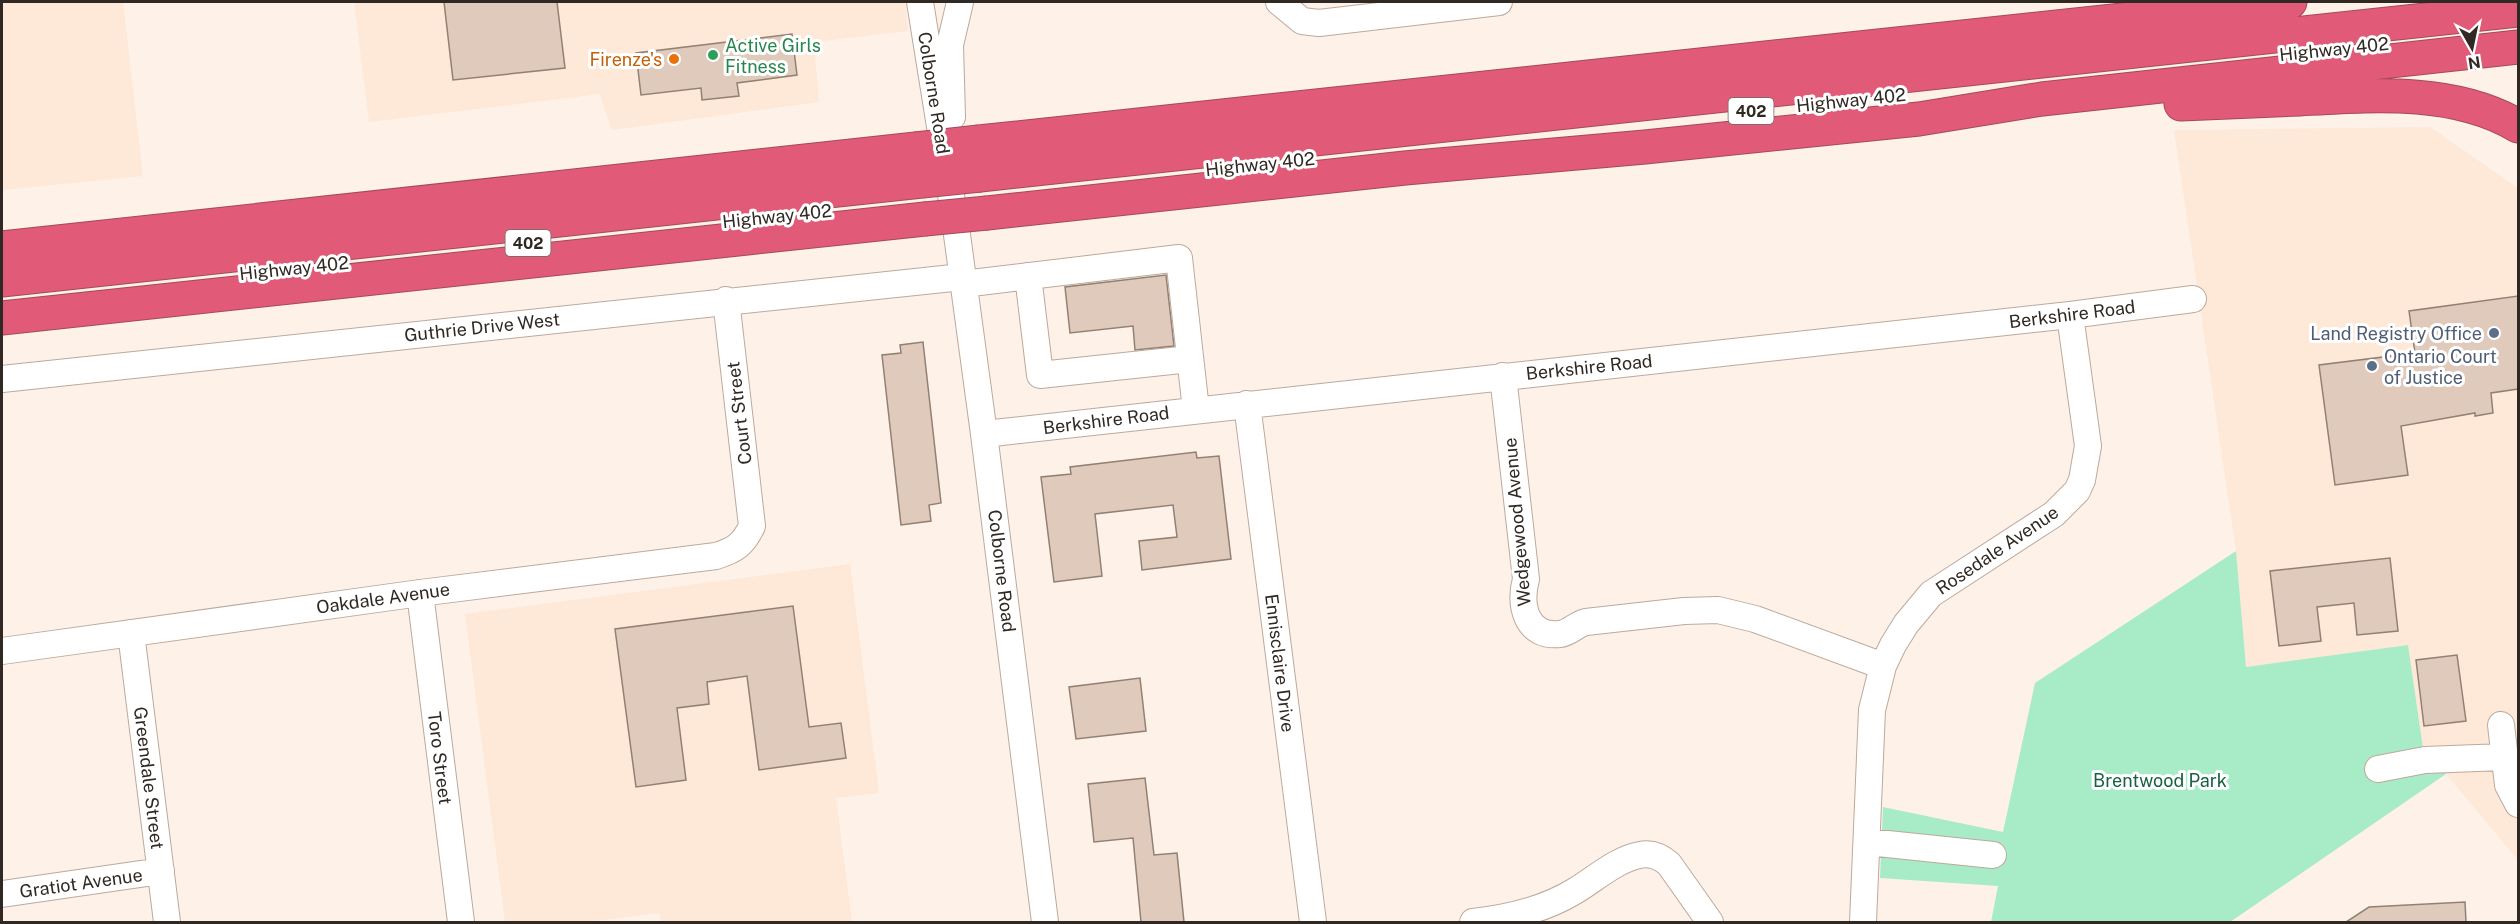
<svg xmlns="http://www.w3.org/2000/svg" width="2520" height="924" font-family="'Public Sans',sans-serif">
  <style>
    .built { fill: #fee8d8 }
    .green { fill: #a8ebc7 }
    .building { fill: #dfcabc; stroke: #928073; stroke-width: 1.5 }
    .lines { fill: none; stroke-linecap: round; stroke-linejoin: round }
    .minor-casing { stroke: #bda99c; stroke-width: 28 }
    .highway-casing { stroke: #a34a5a; stroke-width: 35 }
    .minor { stroke: #fff; stroke-width: 26 }
    .highway { stroke: #e15b78; stroke-width: 33 }
    .highway-bridge-casing { stroke: #a34a5a; stroke-width: 35; stroke-linecap: butt }
    .highway-bridge { stroke: #e15b78; stroke-width: 33 }
    .leisure-dot { fill: #2e9e5b; stroke: #fff; stroke-width: 2 }
    .food-dot { fill: #e8710a; stroke: #fff; stroke-width: 2 }
    .service-dot { fill: #5c6f8a; stroke: #fff; stroke-width: 2 }
    .labels { text-anchor: middle; dominant-baseline: central; stroke-width: 6; stroke-linejoin: round; paint-order: stroke }
    .shield { fill: #fff; stroke: #6e6965; stroke-width: 1.5 }
    .shield-label { font-size: 16px; font-weight: bold; fill: #302923 }
    .leisure-label { font-size: 18px; fill: #27864d; stroke: #fff; text-anchor: start }
    .street-label { font-size: 18px; fill: #302923; stroke: #fff }
    .food-label { font-size: 18px; fill: #c56008; stroke: #fff; text-anchor: end }
    .service-label { font-size: 18px; fill: #4e5e75; stroke: #fff; text-anchor: end }
    .park-label { font-size: 18px; fill: #186142; stroke: #fff }
  </style>
  <rect width="100%" height="100%" fill="#fef1e8"/>
  <path class="built" d="M2 2H123L143 176 2 190Z
    M354 2H905L908 31 814 42 819 102 612 130 600 94 369 122Z
    M2430 127 2518 188V860L2446 774 2424 755 2408 645 2246 667 2236 551 2174 130Z
    M850 564 879 793 836 798 852 922H661L659 913 589 922H505L465 614Z"/>
  <path class="green" d="M2236 551 2246 667 2408 645 2424 755 2446 774 2230 922H1991L1998 886 1880 878 1883 807 2003 832 2035 683Z"/>
  <path class="building" d="M444 2H557L565 68 453 80Z
    M792 34 797 75 737 83 739 96 702 100 701 88 641 95 636 53Z
    M1166 275 1174 346 1135 350 1133 326 1070 333 1065 287Z
    M2518 296V389L2491 393 2493 413 2475 416V413L2401 426 2408 475 2335 485 2319 365 2415 353 2409 311Z
    M923 342 941 503 929 505 931 521 901 525 882 355 901 353 900 345Z
    M1196 452 1197 458 1219 456 1231 559 1142 570 1139 541 1177 537 1173 505 1095 514 1102 576 1054 582 1041 477 1071 474 1070 467Z
    M2390 558 2398 631 2357 635 2354 603 2317 607 2321 641 2279 646 2270 571Z
    M793 606 809 727 841 723 846 758 759 770 747 676 707 682 709 704 677 708 686 780 636 787 615 629Z
    M2457 655 2466 721 2424 726 2416 660Z
    M1140 678 1146 731 1076 739 1069 687Z
    M1145 778 1154 855 1177 853 1184 922H1141L1133 838 1094 842 1088 784Z
    M2465 902 2466 922H2346L2369 907Z"/>
  <g class="lines">
    <defs>
      <path id="minor" d="M920 2 955 220 984 434 1045 922
        M1279 2 1302 21 1319 23 1499 2
        M952 117 950 45 960 2
        M1028 276 1040 375 1190 359
        M963 284 1179 258 1196 410
        M1503 376 1526 579C1519 605 1526 638 1560 634 1570 633 1576 624 1586 622L1684 611 1718 610 1755 619 1883 666
        M2 379 962 277
        M1247 404 1313 922
        M984 434 2070 315 2193 299
        M420 593 461 922
        M131 633 167 922
        M2 651 420 593 716 556C735 550 743 545 752 526L726 300
        M2501 725 2508 785 2518 804
        M2378 769 2425 760 2504 757
        M1868 842 1993 855
        M2 894 161 871
        M1473 922C1509 918 1544 910 1575 891 1595 879 1617 859 1640 855 1652 852 1661 857 1669 864L1710 922
        M1863 922 1872 710 1883 666 1893 645 1906 624 1931 594 2054 514 2077 491 2082 480 2088 446 2070 315"/>
      <path id="highway" d="M2181 104C2221 102 2260 101 2300 99 2371 95 2454 88 2518 126
        M979 142 2290 2
        M980 175 2518 10
        M987 213 1405 168 1645 147 1919 119 2042 99 2518 47
        M2 248 916 149
        M2 280 922 181
        M2 318 925 219"/>
    </defs>
    <use href="#minor" class="minor-casing"/>
    <use href="#highway" class="highway-casing"/>
    <use href="#minor" class="minor"/>
    <use href="#highway" class="highway"/>
    <defs>
      <path id="highway-bridge" d="M916 149 979 142
        M922 181 980 175
        M925 219 987 213"/>
    </defs>
    <use href="#highway-bridge" class="highway-bridge-casing"/>
    <use href="#highway-bridge" class="highway-bridge"/>
  </g>
  <circle class="leisure-dot" cx="713" cy="55" r="6"/>
  <circle class="food-dot" cx="674" cy="59" r="6"/>
  <g class="service-dot">
    <circle cx="2494" cy="333" r="6"/>
    <circle cx="2372" cy="366" r="6"/>
  </g>
  <g class="labels">
    <g class="shield">
      <rect x="1728.5" y="98" width="45" height="26" rx="4.5"/>
      <rect x="505.5" y="230" width="45" height="26" rx="4.5"/>
    </g>
    <g class="shield-label">
      <text x="1751" y="111">402</text>
      <text x="528" y="243">402</text>
    </g>
    <g class="leisure-label">
      <text x="725" y="45">Active Girls<tspan x="725" dy="21">Fitness</tspan></text>
    </g>
    <g class="street-label">
      <text transform="translate(2334 49) rotate(-6)">Highway 402</text>
      <text transform="translate(934 93) rotate(81)">Colborne Road</text>
      <text transform="translate(1851 100) rotate(-6)">Highway 402</text>
      <text transform="translate(1260 164) rotate(-6)">Highway 402</text>
      <text transform="translate(777 216) rotate(-6)">Highway 402</text>
      <text transform="translate(294 268) rotate(-6)">Highway 402</text>
      <text transform="translate(2072 314) rotate(-7)">Berkshire Road</text>
      <text transform="translate(482 327) rotate(-6)">Guthrie Drive West</text>
      <text transform="translate(1589 367) rotate(-6)">Berkshire Road</text>
      <text transform="translate(739 413) rotate(-97)">Court Street</text>
      <text transform="translate(1106 420) rotate(-7)">Berkshire Road</text>
      <text transform="translate(1517 522) rotate(-95)">Wedgewood Avenue</text>
      <text transform="translate(1997 550) rotate(-34)">Rosedale Avenue</text>
      <text transform="translate(1002 571) rotate(83)">Colborne Road</text>
      <text transform="translate(383 598) rotate(-8)">Oakdale Avenue</text>
      <text transform="translate(1280 663) rotate(83)">Ennisclaire Drive</text>
      <text transform="translate(440 758) rotate(83)">Toro Street</text>
      <text transform="translate(149 778) rotate(83)">Greendale Street</text>
      <text transform="translate(81 883) rotate(-8)">Gratiot Avenue</text>
    </g>
    <g class="food-label">
      <text x="662" y="59">Firenze's</text>
    </g>
    <g class="service-label">
      <text x="2482" y="333">Land Registry Office</text>
      <text x="2384" y="356" text-anchor="start">Ontario Court<tspan x="2384" dy="21">of Justice</tspan></text>
    </g>
    <g class="park-label">
      <text x="2160" y="780">Brentwood Park</text>
    </g>
  </g>
  <rect width="2520" height="924" fill="none" stroke="#302923" stroke-width="6"/>
  <g transform="translate(2472 48) rotate(171)" stroke="#ffffff" stroke-width="4.5" paint-order="stroke">
  <path d="M0-4.5L10 22L0 15L-10 22Z" fill="#302923"/>
  <text y="-9" font-size="16" font-weight="bold" text-anchor="middle" fill="#302923">N</text>
  </g>
</svg>
